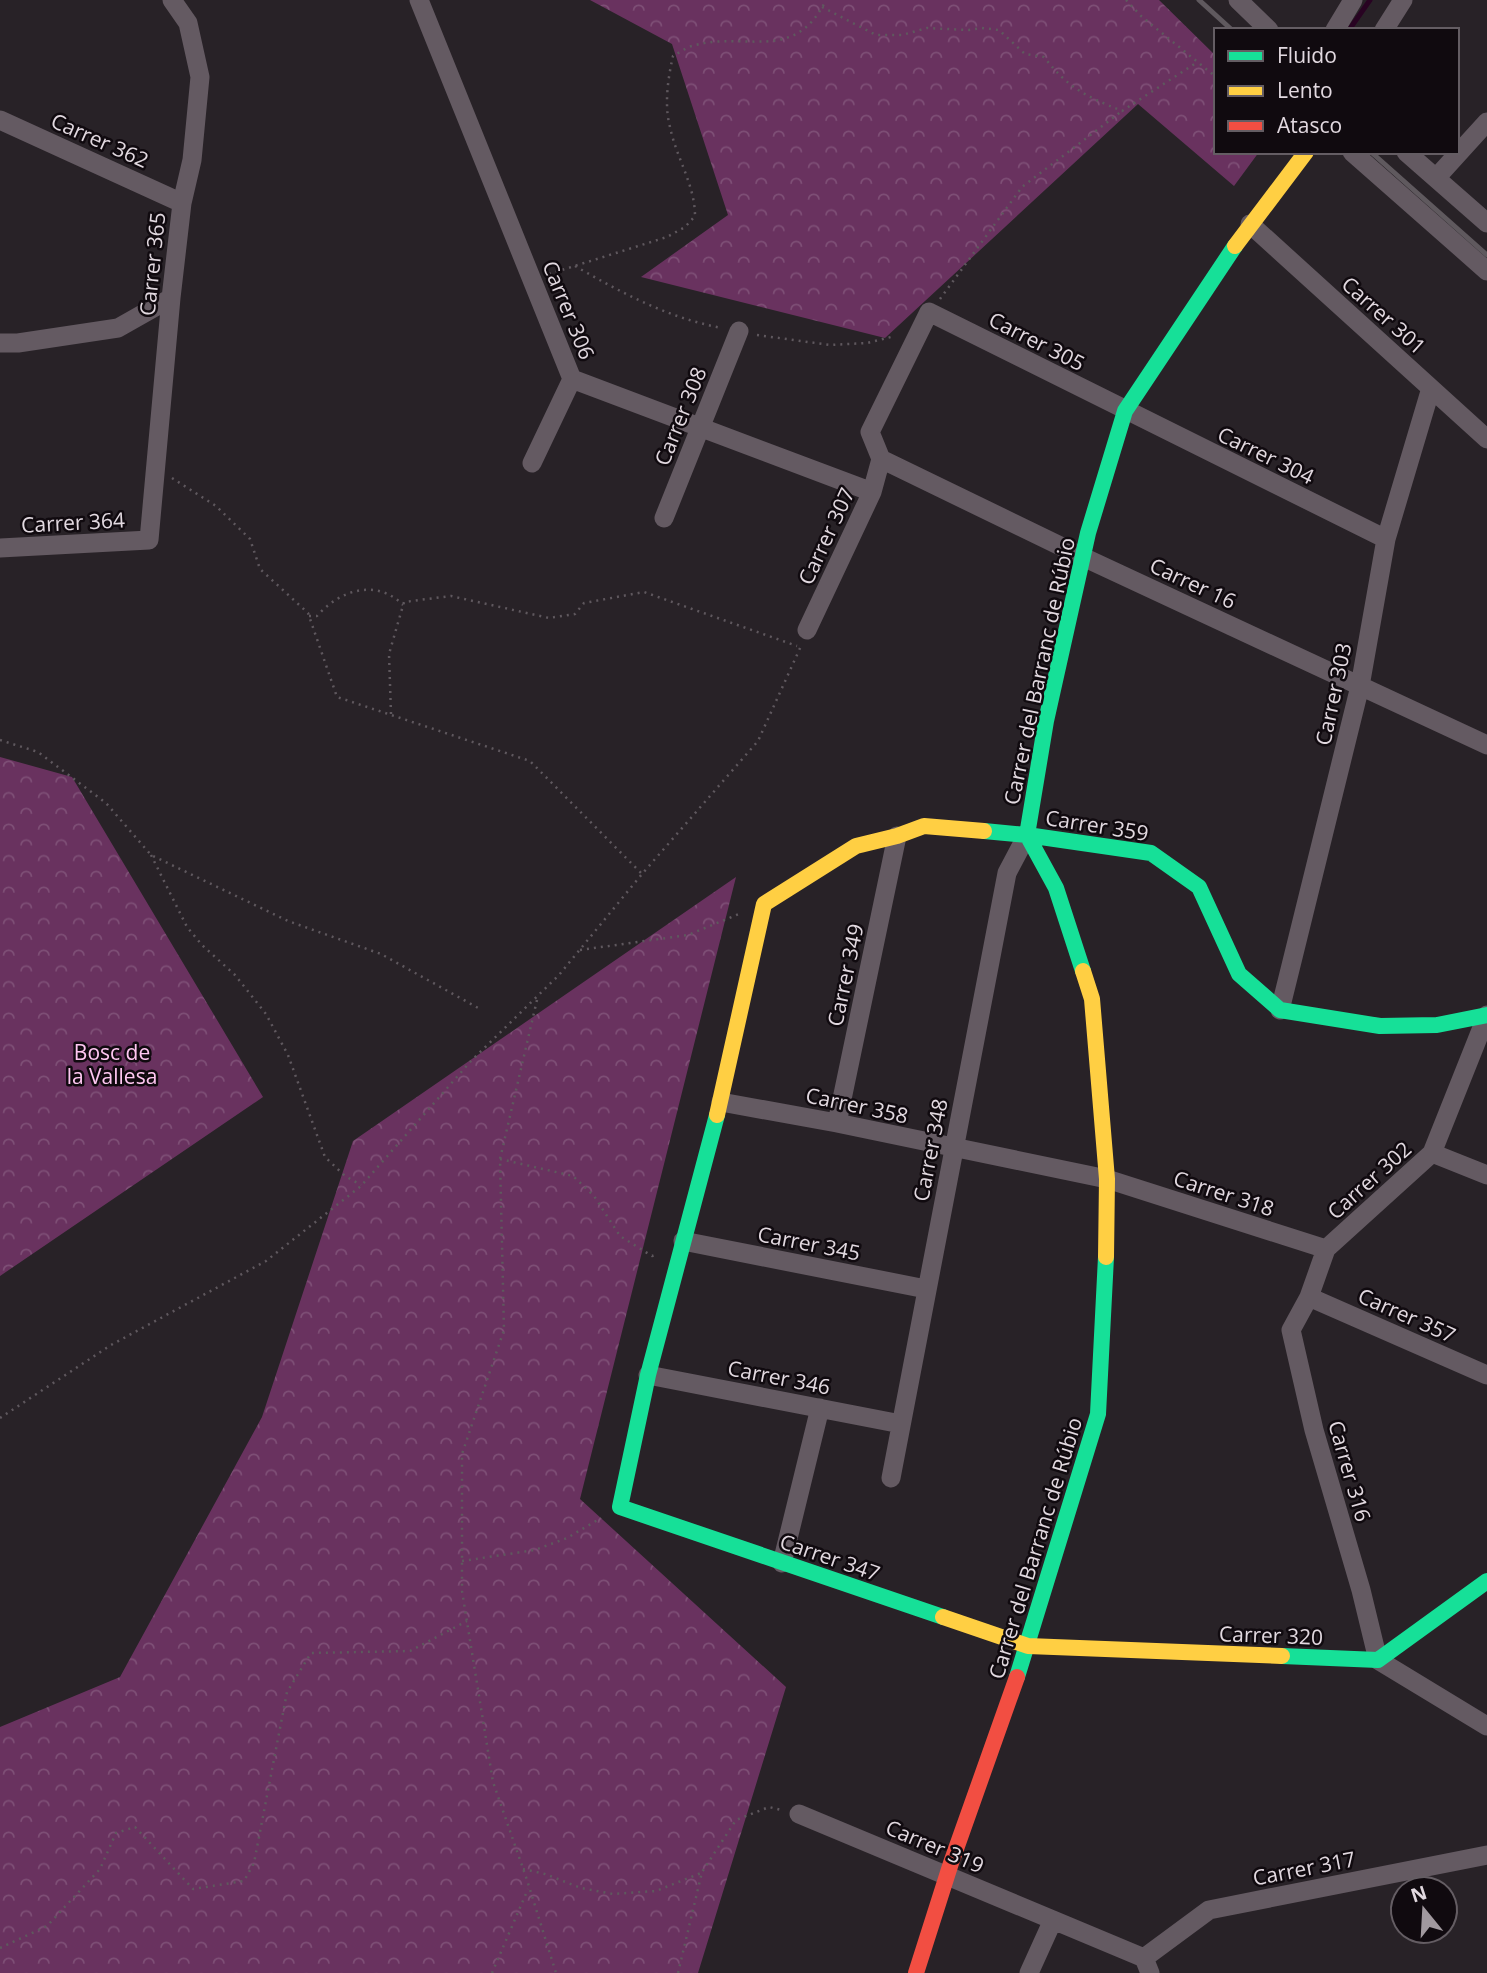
<svg xmlns="http://www.w3.org/2000/svg" width="1487" height="1973" font-family="'Open Sans',sans-serif">
  <style>
    .forest { fill: url(#forest-crowns) }
    .lines { fill: none; stroke-linecap: round; stroke-linejoin: round }
    .stream { stroke: #280322; stroke-width: 5 }
    .path { stroke: #5f585e; stroke-width: 2.5; stroke-dasharray: 2 5; stroke-linecap: butt }
    .street { stroke: #645a62; stroke-width: 19 }
    .fast { stroke: #16e098; stroke-width: 16 }
    .slow { stroke: #ffcf43; stroke-width: 16 }
    .jam { stroke: #f24e42; stroke-width: 16 }
    .rail { stroke: #5f595e; stroke-width: 5 }
    .labels { text-anchor: middle; dominant-baseline: central; stroke-width: 5; stroke-linejoin: round; paint-order: stroke }
    .street-label { font-size: 21px; fill: #e2d9e0; stroke: #100a0f }
    .park-label { font-size: 21px; fill: #ffc7f2; stroke: #100a0f }
  </style>
  <defs>
    <pattern id="forest-crowns" width="20" height="18" patternUnits="userSpaceOnUse" patternTransform="scale(1.75)"><rect width="20" height="18" fill="#69325f"/><path d="M2 6a3 3 0 1 1 6 0M12 15a3 3 0 1 1 6 0" fill="none" stroke="#7e4f76"/></pattern>
  </defs>
  <rect width="100%" height="100%" fill="#282227"/>
  <path class="forest" d="M590 0H1159L1216 56V152H1259L1234 186 1138 104 885 338 641 277 728 215 672 44Z
    M0 757 72 777 263 1097 0 1276Z
    M736 877 580 1499 786 1687 698 1973H0V1727L120 1677 262 1417 353 1141Z"/>
  <g class="lines">
    <path class="stream" d="M1349 30 1370 0"/>
    <path class="path" d="M1126 0 1141 16 1216 77
      M822 7 876 35H902L927 28 969 30 982 28 999 30 1025 54 1044 57C1069 89 1086 96 1122 111L1196 63
      M575 266C622 293 668 318 722 328
      M549 274 667 237 685 227 695 216C695 185 676 157 670 127 664 105 668 78 673 56 679 53 685 48 692 46 744 30 794 65 826 0
      M940 299 1022 187 1122 111
      M757 335 830 345 867 343 895 336
      M172 478 216 506 250 539 260 569 308 613 337 697 530 761 642 874
      M309 616H317C340 590 376 578 403 605
      M391 714 389 654 404 602 451 596 549 618 575 614 584 603 644 592 797 646
      M0 740 38 752 106 803 151 855 288 921 381 954 480 1009
      M151 855 187 927 202 945 235 975 266 1014 288 1055 325 1157 345 1176 361 1185
      M580 950 688 935 739 914
      M537 1000 500 1159 504 1330 462 1454V1591L493 1782 527 1880 556 1973
      M500 1159 573 1176 594 1196 620 1236 652 1256 658 1254
      M0 1418 111 1345 266 1261 361 1186 471 1061 559 975 642 874 758 741 801 646
      M462 1561 535 1550 567 1538 601 1518
      M523 1869 545 1874 581 1888 613 1894 656 1891 701 1873
      M0 1948 47 1926 100 1869 116 1833 135 1827 193 1889 244 1881 254 1863 287 1692 311 1653 410 1651 467 1621
      M492 1973 528 1889
      M678 1973 702 1872 736 1820 769 1807 781 1810"/>
    <path class="street" d="M419 0 572 379 872 492
      M1238 0 1269 30
      M1335 30 1353 0
      M1384 30 1403 0
      M0 120 182 203
      M1352 152 1487 271
      M1406 152 1487 223
      M1436 178 1487 122
      M1250 224 1487 439
      M0 343H18L118 328 171 298
      M881 459 870 432 929 312 1386 539
      M881 459 1083 557 1487 745
      M532 463 572 379
      M664 518 739 331
      M0 548 149 540 171 298 182 203 192 160 200 77 188 23 172 0
      M807 630 872 492 881 459
      M1280 1010 1360 686 1386 539 1431 388
      M1487 1015 1432 1153 1326 1249 1309 1297 1291 1330 1314 1430 1361 1590 1378 1660 1487 1726
      M721 1102 837 1123 1107 1179 1326 1249
      M837 1123 897 836
      M1432 1153 1487 1175
      M683 1241 926 1289
      M1309 1297 1487 1375
      M648 1375 901 1424
      M891 1478 1007 873 1027 835
      M782 1563 820 1408
      M799 1814 1144 1958 1150 1973
      M1144 1958 1209 1910 1487 1855
      M1029 1973 1053 1920"/>
    <path class="fast" d="M984 831 1027 835 1151 853 1199 887 1239 974 1280 1010 1380 1026 1437 1025 1487 1015
      M1083 971 1056 888 1027 835 1046 721 1088 533 1125 411 1235 246
      M717 1115 648 1375 620 1507 943 1617
      M1282 1656 1378 1660 1487 1581
      M1017 1677 1098 1414 1106 1257"/>
    <path class="slow" d="M1235 246 1306 152
      M1083 971 1092 999 1107 1179 1106 1257
      M717 1115 764 904 856 846 897 836 924 826 984 831
      M943 1617 1028 1646 1282 1656"/>
    <path class="jam" d="M916 1973 951 1863 1017 1677"/>
    <path class="rail" d="M1199 0 1232 30
      M1371 152 1487 255"/>
  </g>
  <g class="labels">
    <g class="street-label">
      <text transform="translate(100 140) rotate(24)">Carrer 362</text>
      <text transform="translate(152 264) rotate(-84)">Carrer 365</text>
      <text transform="translate(569 310) rotate(68)">Carrer 306</text>
      <text transform="translate(1384 315) rotate(42)">Carrer 301</text>
      <text transform="translate(1037 341) rotate(27)">Carrer 305</text>
      <text transform="translate(680 416) rotate(-68)">Carrer 308</text>
      <text transform="translate(1266 455) rotate(26)">Carrer 304</text>
      <text transform="translate(73 522) rotate(-3)">Carrer 364</text>
      <text transform="translate(826 536) rotate(-65)">Carrer 307</text>
      <text transform="translate(1193 583) rotate(25)">Carrer 16</text>
      <text transform="translate(1039 671) rotate(-78)">Carrer del Barranc de Rúbio</text>
      <text transform="translate(1333 694) rotate(-78)">Carrer 303</text>
      <text transform="translate(1097 825) rotate(9)">Carrer 359</text>
      <text transform="translate(845 975) rotate(-78)">Carrer 349</text>
      <text transform="translate(857 1105) rotate(12)">Carrer 358</text>
      <text transform="translate(930 1150) rotate(-79)">Carrer 348</text>
      <text transform="translate(1369 1180) rotate(-42)">Carrer 302</text>
      <text transform="translate(1224 1193) rotate(18)">Carrer 318</text>
      <text transform="translate(809 1243) rotate(11)">Carrer 345</text>
      <text transform="translate(1407 1315) rotate(24)">Carrer 357</text>
      <text transform="translate(779 1377) rotate(11)">Carrer 346</text>
      <text transform="translate(1350 1471) rotate(74)">Carrer 316</text>
      <text transform="translate(1035 1548) rotate(-73)">Carrer del Barranc de Rúbio</text>
      <text transform="translate(830 1557) rotate(19)">Carrer 347</text>
      <text transform="translate(1271 1635) rotate(2)">Carrer 320</text>
      <text transform="translate(935 1846) rotate(23)">Carrer 319</text>
      <text transform="translate(1304 1868) rotate(-11)">Carrer 317</text>
    </g>
    <g class="park-label">
      <text x="112" y="1052">Bosc de<tspan x="112" dy="24">la Vallesa</tspan></text>
    </g>
  </g>
  <rect x="1214" y="28" width="245" height="126" fill="#100a0f" stroke="#645d63" stroke-width="2"/>
  <rect x="1228" y="51" width="35" height="10" fill="#16e098" stroke="#645d63" stroke-width="2"/>
  <text x="1277" y="63" font-size="21" fill="#e2d9e0">Fluido</text>
  <rect x="1228" y="86" width="35" height="10" fill="#ffcf43" stroke="#645d63" stroke-width="2"/>
  <text x="1277" y="98" font-size="21" fill="#e2d9e0">Lento</text>
  <rect x="1228" y="121" width="35" height="10" fill="#f24e42" stroke="#645d63" stroke-width="2"/>
  <text x="1277" y="133" font-size="21" fill="#e2d9e0">Atasco</text>
  <g transform="translate(1424 1910) rotate(342)"><circle r="33" fill="#100a0f" stroke="#645d63" stroke-width="2"/>
  <path d="M0-5L12 26L0 18L-12 26Z" fill="#a1999f"/>
  <text y="-10" font-size="19" font-weight="bold" text-anchor="middle" fill="#e2d9e0">N</text>
  </g>
</svg>
